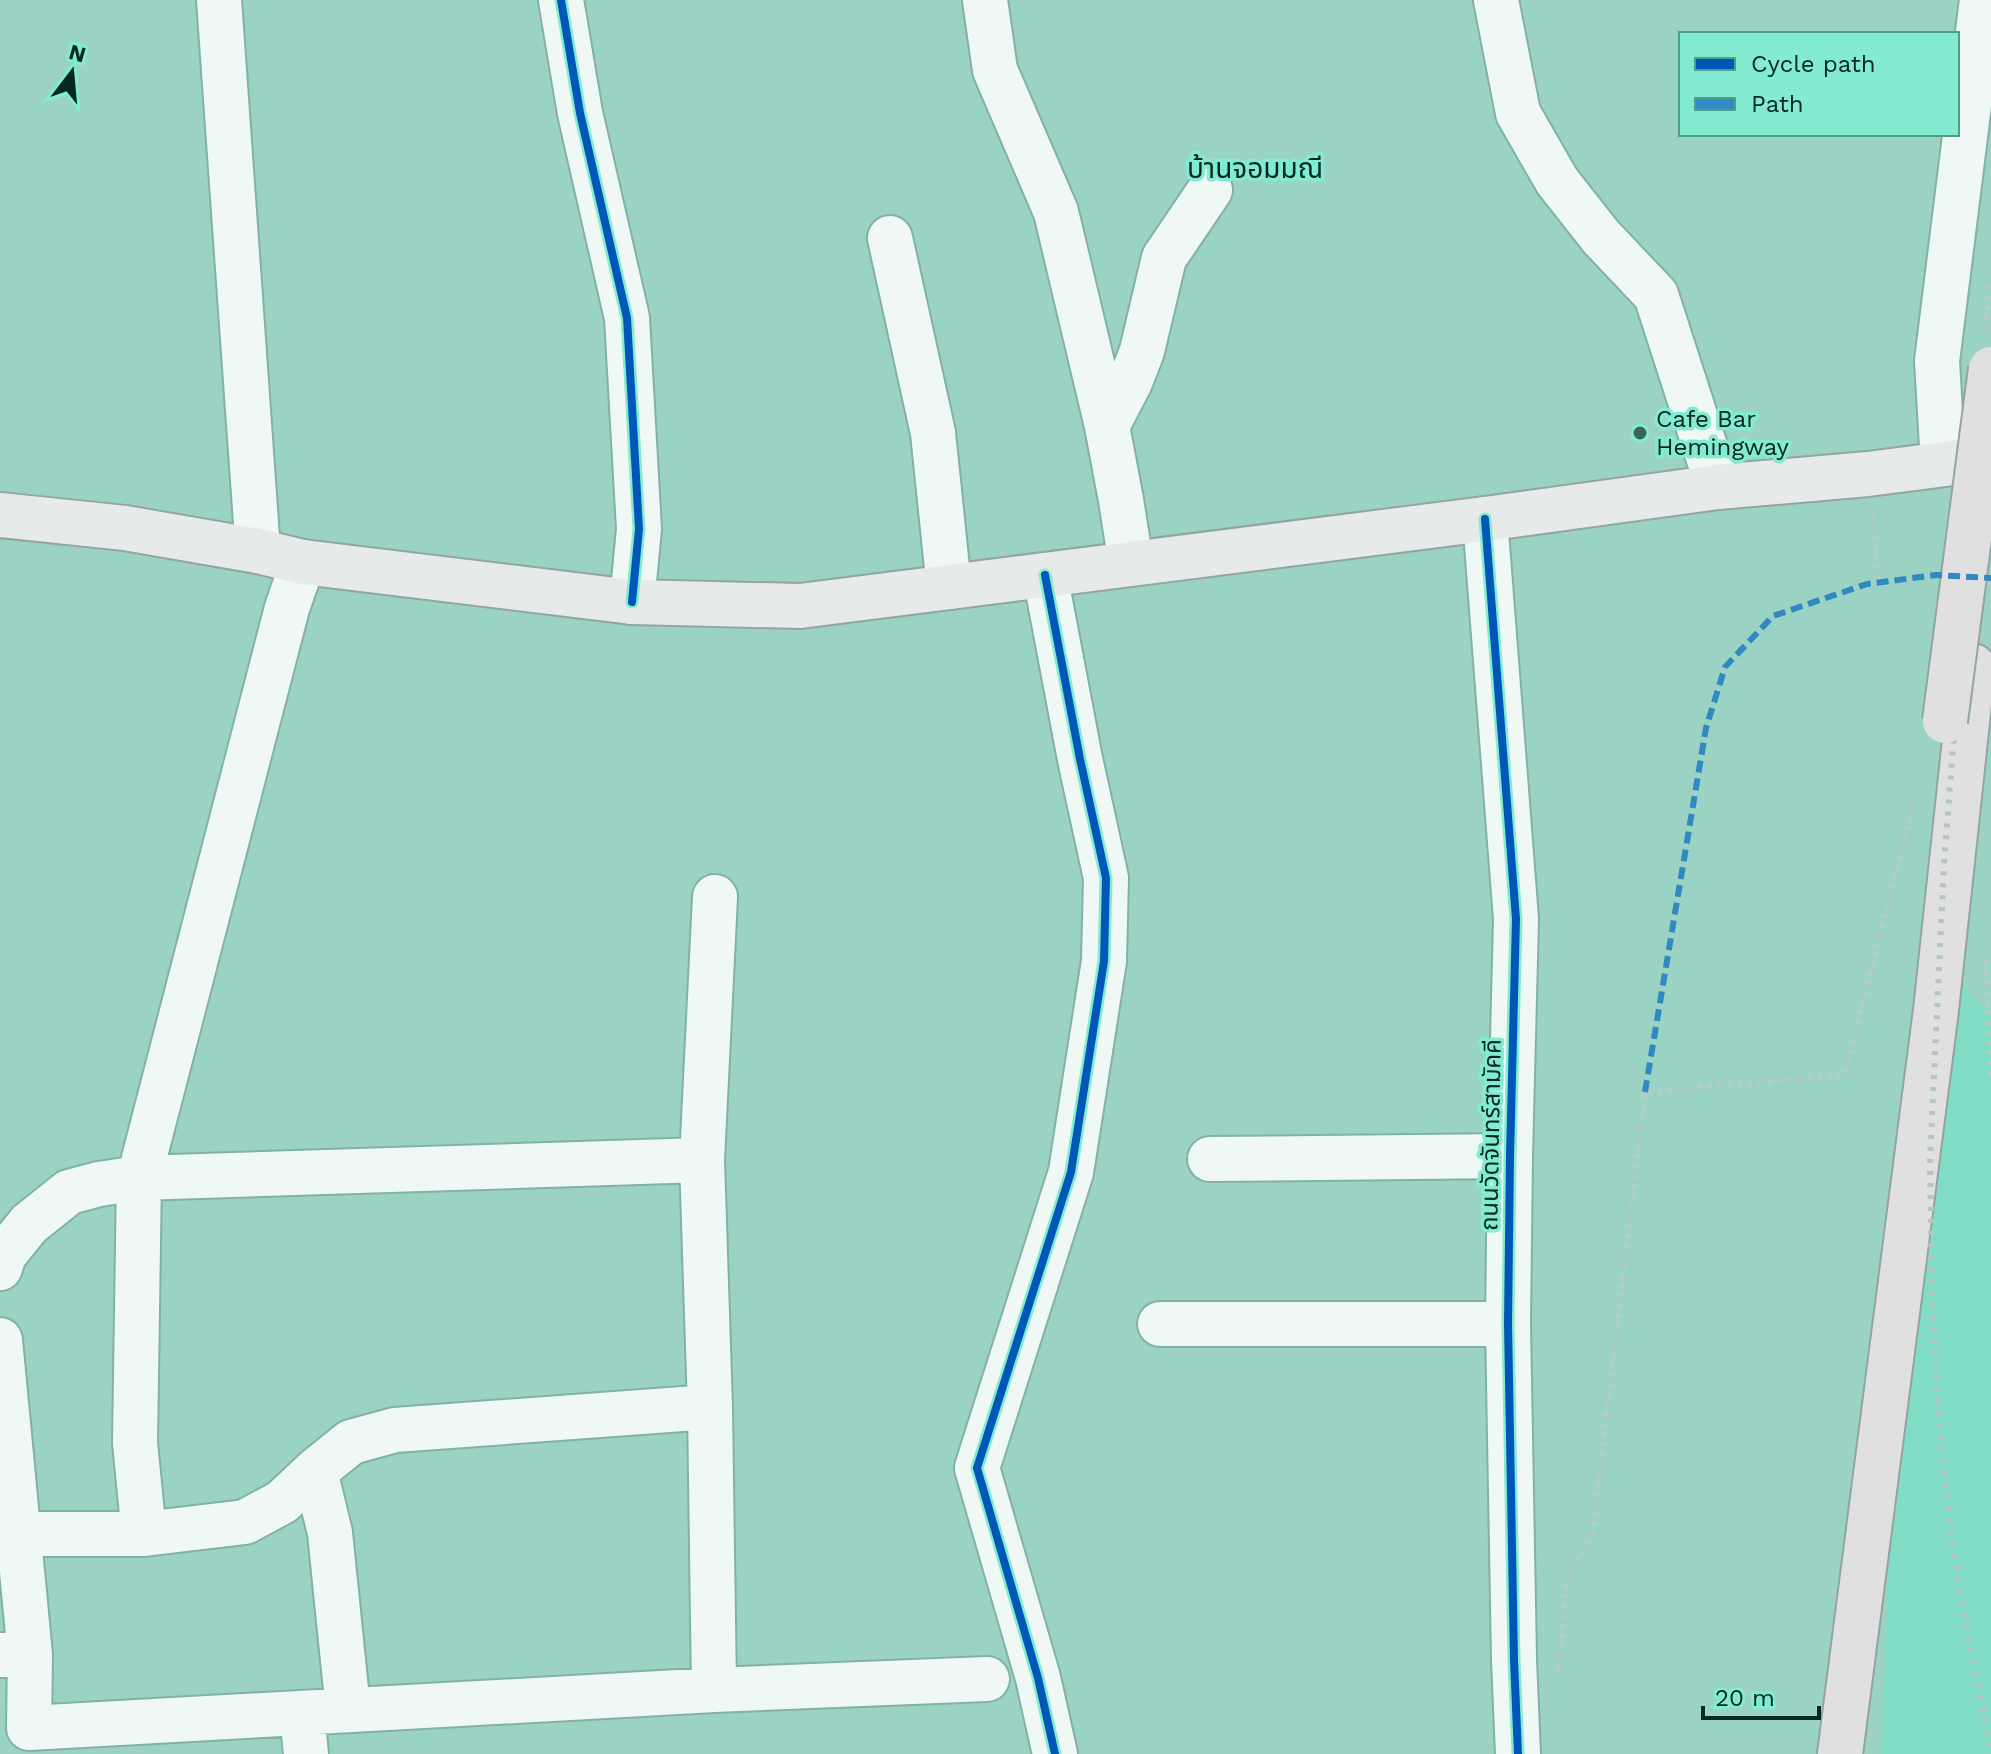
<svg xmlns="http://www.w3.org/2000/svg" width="1991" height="1754" font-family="'Work Sans','Noto Sans Thai',sans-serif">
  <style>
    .built { fill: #82ddc6 }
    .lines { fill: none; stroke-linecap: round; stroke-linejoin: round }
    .minor-casing { stroke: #83b1a5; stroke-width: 48 }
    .major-casing { stroke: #93a5a2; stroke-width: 48 }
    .highway-casing { stroke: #93a5a2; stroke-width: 48 }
    .path { stroke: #b9cac6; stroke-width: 5; stroke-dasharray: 4 6; stroke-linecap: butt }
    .minor { stroke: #f0f8f6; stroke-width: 44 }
    .major { stroke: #e6eae9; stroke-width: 44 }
    .highway { stroke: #e0e0e1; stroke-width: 44 }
    .rail { stroke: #b5c5c1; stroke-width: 6; stroke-dasharray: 4 8; stroke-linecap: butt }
    .highway-bridge-casing { stroke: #93a5a2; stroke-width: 48; stroke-linecap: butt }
    .path-bridge { stroke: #b9cac6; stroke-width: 5; stroke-dasharray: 4 6; stroke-linecap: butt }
    .highway-bridge { stroke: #e0e0e1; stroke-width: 44 }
    .quiet { stroke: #3089c0; stroke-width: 6; stroke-dasharray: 12 6; stroke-linecap: butt }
    .cycleway-casing { stroke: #82ebd0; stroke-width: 13 }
    .cycleway { stroke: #0057b8; stroke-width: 8 }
    .poi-dot { fill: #39645a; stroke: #82ebd0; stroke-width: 3 }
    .labels { text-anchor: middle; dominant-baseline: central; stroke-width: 7; stroke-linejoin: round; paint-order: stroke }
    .poi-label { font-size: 24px; fill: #052821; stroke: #82ebd0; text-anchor: start }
    .street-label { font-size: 24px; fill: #052821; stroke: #82ebd0 }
    .quarter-label { font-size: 28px; fill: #052821; stroke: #82ebd0 }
  </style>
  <rect width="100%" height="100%" fill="#9ad3c4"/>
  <path class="built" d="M1952 976 1991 1016V1754H1882L1890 1529Z"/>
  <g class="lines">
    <defs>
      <path id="minor" d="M219 0 258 551
        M561 0 580 113 627 318 639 529 632 602
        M985 0 995 70 1056 212 1107 426 1121 500 1131 563
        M1496 0 1518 113 1557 181 1601 237 1656 295 1718 487
        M890 238 933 433 949 587
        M1107 426 1130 382 1142 351 1164 258 1210 190
        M1943 464 1937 361 1982 0
        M1485 519 1516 919 1510 1156 1508 1324 1514 1660 1518 1754
        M1045 575 1080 759 1106 878 1104 961 1071 1172 977 1468 1038 1678 1055 1754
        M1210 1159 1510 1156
        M0 1268 4 1255 29 1224 69 1192 99 1184 139 1178 287 608 303 562
        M1160 1324H1508
        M0 1340 30 1655H0
        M315 1471 330 1533 348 1709
        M20 1534H144L135 1443 139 1178 702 1160
        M144 1534 245 1522 282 1502 315 1471 351 1442 395 1430 710 1407
        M30 1655 29 1728 714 1690 710 1407 702 1160 715 897
        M714 1690 987 1679
        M302 1713 306 1754"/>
      <path id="major" d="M0 515 125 528 258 551 303 562 632 602 800 606 1485 519 1718 487 1868 474 1991 458"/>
      <path id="highway" d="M1840 1754 1936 1010 1973 666"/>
    </defs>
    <use href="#minor" class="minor-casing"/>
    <use href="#major" class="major-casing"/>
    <use href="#highway" class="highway-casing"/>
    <path class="path" d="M1872 515 1879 582
      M1986 961 1991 1077
      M1559 1668 1567 1576 1592 1538 1645 1092 1845 1075 1913 805"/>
    <use href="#minor" class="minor"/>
    <use href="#major" class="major"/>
    <use href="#highway" class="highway"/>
    <path class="rail" d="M1991 442 1955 721 1944 864 1930 1159 1932 1303 1940 1438 1958 1585 1991 1750"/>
    <defs>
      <path id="highway-bridge" d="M1945 721 1991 369"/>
    </defs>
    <use href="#highway-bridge" class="highway-bridge-casing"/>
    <path class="path-bridge" d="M1985 329 1991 282"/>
    <use href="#highway-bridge" class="highway-bridge"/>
    <path class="quiet" d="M1645 1092 1706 728 1725 667 1773 616 1867 584 1936 575 1991 578"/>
    <defs>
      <path id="cycleway" d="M561 0 580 113 627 318 639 529 632 602
        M1485 519 1516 919 1510 1156 1508 1324 1514 1660 1518 1754
        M1045 575 1080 759 1106 878 1104 961 1071 1172 977 1468 1038 1678 1055 1754"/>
    </defs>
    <use href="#cycleway" class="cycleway-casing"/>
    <use href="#cycleway" class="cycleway"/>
  </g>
  <circle class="poi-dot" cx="1640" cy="433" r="8"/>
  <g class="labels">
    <g class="poi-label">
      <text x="1656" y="419">Cafe Bar<tspan x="1656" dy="28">Hemingway</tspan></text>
    </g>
    <g class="street-label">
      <text transform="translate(1491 1135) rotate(-89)">ถนนวัดจันทร์สามัคคี</text>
    </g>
    <g class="quarter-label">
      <text x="1255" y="168">บ้านจอมมณี</text>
    </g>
  </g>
  <rect x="1679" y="32" width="280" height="104" fill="#82ebd0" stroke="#509d8a" stroke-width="2"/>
  <rect x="1695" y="58" width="40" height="12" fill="#0057b8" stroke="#509d8a" stroke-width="2"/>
  <text x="1751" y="72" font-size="24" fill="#052821">Cycle path</text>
  <rect x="1695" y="98" width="40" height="12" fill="#3089c0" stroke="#509d8a" stroke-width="2"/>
  <text x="1751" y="112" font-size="24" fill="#052821">Path</text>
  <g transform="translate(72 72) rotate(16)" stroke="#82ebd0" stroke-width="6" paint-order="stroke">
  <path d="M0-6L14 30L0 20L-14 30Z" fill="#052821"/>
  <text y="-12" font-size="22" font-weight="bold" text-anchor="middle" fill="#052821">N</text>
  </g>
  <path d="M1703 1706v12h116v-12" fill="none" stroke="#052821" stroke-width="4"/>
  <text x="1715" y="1706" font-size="24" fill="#052821" stroke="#82ebd0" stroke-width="6" paint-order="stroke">20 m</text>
</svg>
